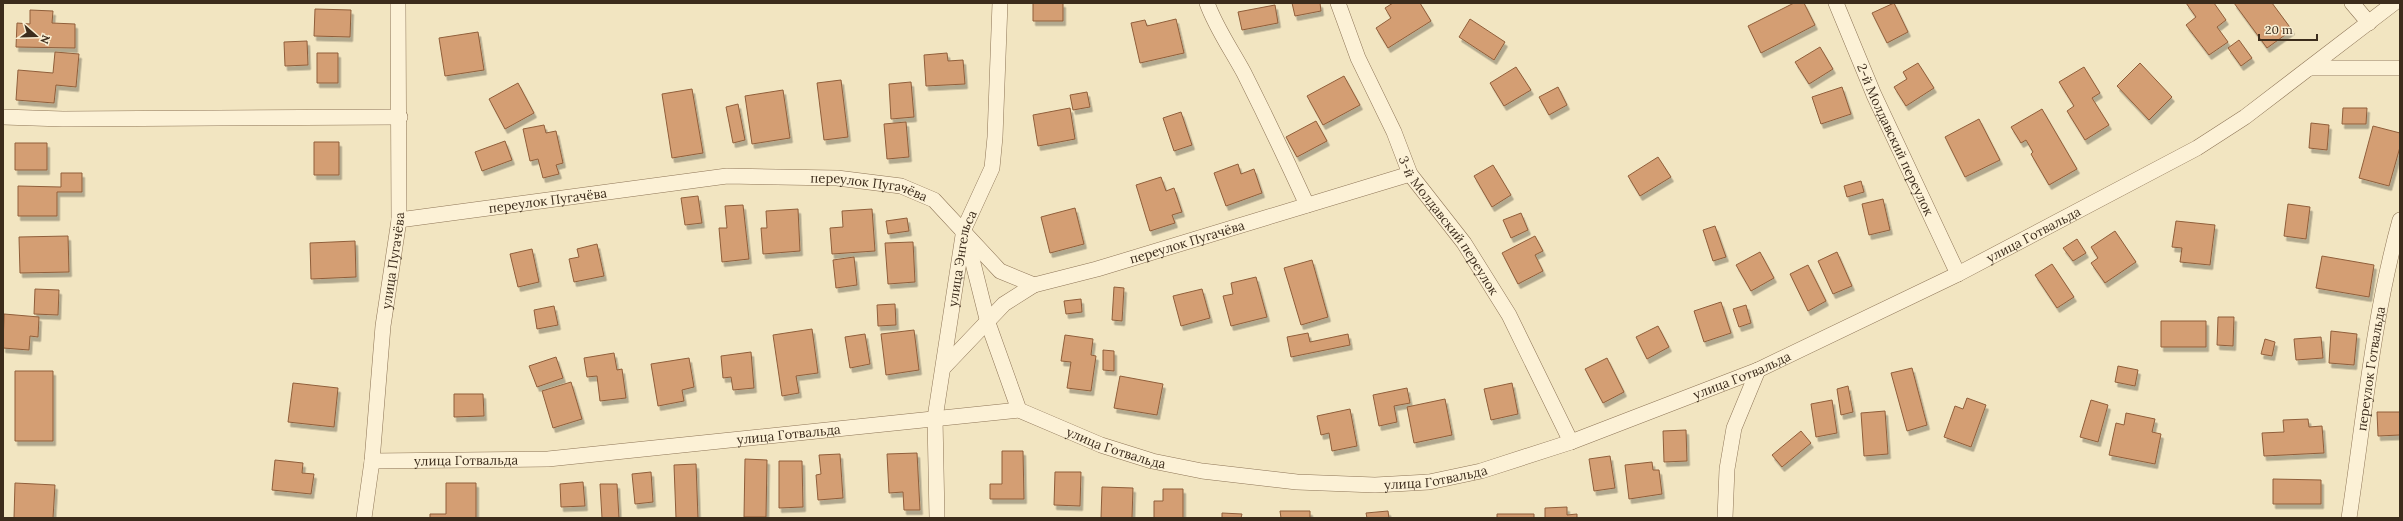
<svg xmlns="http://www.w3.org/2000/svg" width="2403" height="521" font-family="Lora,serif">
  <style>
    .building { fill: #d49e73; stroke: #905e3a; filter: url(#shadow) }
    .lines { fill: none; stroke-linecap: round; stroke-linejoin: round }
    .street-casing { stroke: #8e7557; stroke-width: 16 }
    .street { stroke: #fcf1d6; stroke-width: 15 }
    .labels { text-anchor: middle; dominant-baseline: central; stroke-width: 3.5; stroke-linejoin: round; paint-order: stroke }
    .street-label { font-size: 13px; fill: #3c2c1c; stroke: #f9eed2 }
  </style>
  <defs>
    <filter id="shadow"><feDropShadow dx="2.5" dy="4.5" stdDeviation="0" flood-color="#0004"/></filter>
  </defs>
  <rect width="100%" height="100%" fill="#f2e5c1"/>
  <path class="building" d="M1033 3H1063V21H1033Z
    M1292 3H1320L1321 11 1295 16Z
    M1393 3H1420L1431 21 1388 48 1376 28 1391 18 1385 8Z
    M1794 3H1804L1815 25 1761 53 1748 26Z
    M1894 3 1908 32 1887 43 1872 13Z
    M2186 3H2214L2226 20 2217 27 2228 42 2209 55 2186 25 2196 17Z
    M2234 3H2272L2292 30 2267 48Z
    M1275 5 1278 23 1242 30 1238 12Z
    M315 9 351 10 350 37 314 36Z
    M30 10 53 11 52 23 75 24V48L16 47 17 23 30 24Z
    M1176 19 1184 53 1140 63 1131 23 1145 20 1147 26Z
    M1470 19 1505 42 1494 60 1459 37Z
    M478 32 484 70 445 76 439 38Z
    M2239 40 2252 58 2241 66 2228 48Z
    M307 41 308 65 285 66 284 42Z
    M1820 47 1833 69 1809 84 1795 62Z
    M55 52 79 54 76 87 56 85 54 103 16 100 18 70 53 73Z
    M317 53H338V83H317Z
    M947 53 948 61 963 60 965 84 926 86 924 55Z
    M1918 63 1934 88 1906 106 1894 87 1907 79 1903 72Z
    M2140 63 2172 97 2149 120 2117 86Z
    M1516 67 1531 90 1504 106 1490 83Z
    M2084 67 2100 93 2092 98 2109 125 2085 140 2067 111 2074 106 2059 82Z
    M1344 76 1360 105 1323 125 1307 96Z
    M841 80 848 137 824 140 817 83Z
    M911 82 914 117 891 119 889 84Z
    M518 83 534 113 505 129 489 99Z
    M1558 87 1567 105 1549 115 1539 97Z
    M1842 87 1851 114 1821 124 1812 97Z
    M692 89 703 153 672 158 662 94Z
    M783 90 790 138 752 144 745 96Z
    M1087 92 1090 107 1073 110 1070 95Z
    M738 104 745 140 733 143 726 107Z
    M1070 108 1075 139 1038 146 1033 115Z
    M2343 108H2367L2366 124H2342Z
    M2042 109 2077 169 2049 185 2031 154 2033 152 2026 140 2021 143 2011 127Z
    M1181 112 1192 145 1174 151 1163 118Z
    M1979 119 2000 160 1965 177 1945 137Z
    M1316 121 1327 141 1297 157 1286 137Z
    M906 122 909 157 887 159 884 124Z
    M2311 123 2329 125 2327 150 2309 148Z
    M544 125 546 133 556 131 563 163 556 165 559 174 543 178 538 159 530 161 523 129Z
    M2373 126 2400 133V147L2389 186 2359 178Z
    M505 141 512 160 482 171 475 152Z
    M314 142H339V175H314Z
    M15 143H47V170H15Z
    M1658 157 1671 177 1640 196 1628 176Z
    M1238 164 1241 174 1254 169 1262 193 1226 206 1214 173Z
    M1493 165 1511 195 1492 207 1474 176Z
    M61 173H82V192H57V216H18V186L61 187Z
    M1161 177 1166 191 1174 188 1182 212 1172 215 1175 223 1150 231 1136 185Z
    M1861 181 1864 192 1847 197 1844 186Z
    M698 196 702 223 685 225 681 198Z
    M1883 199 1890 230 1869 235 1862 204Z
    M2288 204 2310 207 2306 239 2284 236Z
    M743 205 749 259 722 262 719 228H727L725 206Z
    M1075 208 1084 244 1050 253 1041 217Z
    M798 209 800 251 763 254 761 228H767L766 211Z
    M872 209 875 251 832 254 830 228 843 227 842 211Z
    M1521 213 1528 230 1511 238 1503 220Z
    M907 218 909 231 888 234 886 221Z
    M2176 221 2215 225 2210 265 2180 262 2182 248 2172 247Z
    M1715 226 1726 257 1713 261 1703 230Z
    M2115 231 2136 262 2105 283 2091 263 2098 258 2091 247Z
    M68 236 69 272 20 273 19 237Z
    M1535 236 1543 251 1535 255 1543 271 1518 284 1502 253Z
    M2077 239 2086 253 2073 261 2063 248Z
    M355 241 356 277 311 279 310 243Z
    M913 242 915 282 888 284 885 243Z
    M597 244 604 276 574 282 569 259 579 257 577 249Z
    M532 249 539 282 518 287 510 254Z
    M1760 252 1774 278 1751 291 1736 265Z
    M1837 252 1852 286 1833 294 1818 261Z
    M2322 256 2374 265 2369 297 2316 288Z
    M854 257 857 285 836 288 833 260Z
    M1312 260 1328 317 1301 325 1284 268Z
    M2052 264 2074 297 2057 308 2035 275Z
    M1808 265 1826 301 1808 311 1790 274Z
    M1256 277 1267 317 1231 326 1223 296 1233 294 1231 283Z
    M1114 287 1124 288 1122 321 1112 320Z
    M35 289 59 290 58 315 34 314Z
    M1202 289 1210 318 1181 326 1173 296Z
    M1081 299 1082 312 1066 314 1064 301Z
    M1721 302 1731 333 1704 342 1694 311Z
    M895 304 896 325 878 326 877 305Z
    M1746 305 1751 323 1739 327 1733 309Z
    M554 306 558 325 537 329 534 310Z
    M4 314 39 317 38 337 30 336 29 350 3 348Z
    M2218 317H2234L2233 346 2217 345Z
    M2161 321H2206V347H2161Z
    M1658 326 1669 347 1647 359 1636 337Z
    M812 329 818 373 796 376 799 393 782 396 773 335Z
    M914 330 919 370 886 375 881 334Z
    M2331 331 2357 334 2354 365 2329 363Z
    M1308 333 1310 342 1348 334 1350 345 1291 357 1287 337Z
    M865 334 870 364 850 368 845 337Z
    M1065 335 1093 339 1091 355 1096 356 1091 391 1067 388 1071 362 1061 361Z
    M2321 337 2323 358 2296 360 2294 339Z
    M2265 339 2275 342 2272 356 2261 354Z
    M1103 350 1114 351V371L1103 370Z
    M751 352 754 388 733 390 731 377 723 378 721 356Z
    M614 353 617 370 622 369 626 398 600 401 597 376 587 377 584 358Z
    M556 357 563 378 537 387 529 366Z
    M689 358 694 387 682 390 684 401 658 406 651 364Z
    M1607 358 1624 392 1603 403 1585 369Z
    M2118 366 2138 370 2135 386 2115 382Z
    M1912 368 1927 425 1907 431 1891 373Z
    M15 371H53V441H15Z
    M1120 376 1163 384 1157 415 1114 408Z
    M571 382 582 419 553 428 542 391Z
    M293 383 338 388 334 427 288 422Z
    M1512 383 1518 414 1491 420 1484 389Z
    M1848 386 1853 412 1841 415 1837 389Z
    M1407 388 1410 403 1394 406 1397 422 1379 426 1373 395Z
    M454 394H483L484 416 454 417Z
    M1967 398 1986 405 1971 447 1944 437 1955 406 1963 409Z
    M1445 399 1452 435 1414 443 1407 407Z
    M1832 400 1837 433 1816 437 1811 404Z
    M2091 400 2108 405 2098 442 2080 437Z
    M1350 409 1357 446 1332 451 1329 433 1321 435 1317 416Z
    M1885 411 1888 454 1864 456 1861 413Z
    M2377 412H2400V435L2378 436Z
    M2126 413 2155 419 2152 432 2161 434 2155 464 2109 455 2116 423 2124 425Z
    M2308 419 2309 427 2322 426 2324 453 2264 456 2262 433 2284 432 2283 420Z
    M1686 430 1687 461 1664 462 1663 431Z
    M1801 431 1811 443 1782 467 1772 455Z
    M1002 451H1023L1024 499H990V484H1002Z
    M917 453 920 510H904L903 492 889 493 887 454Z
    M840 454 843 498 818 500 816 475 821 474 819 455Z
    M1610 456 1615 488 1594 491 1589 459Z
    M745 459 767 460 766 517H744Z
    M275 460 303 463 302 473 314 474 311 494 272 490Z
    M779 461H802L803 507 779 508Z
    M1652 462 1653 470H1659L1662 494 1629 499 1625 465Z
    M696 464 698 518H676L674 465Z
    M651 472 653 502 635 504 632 474Z
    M1055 472H1081L1080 506 1054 505Z
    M2273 479 2321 480V504H2273Z
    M583 482 585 506 561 507 560 484Z
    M15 483 55 485 53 518H14Z
    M446 483H476V518H430V514H446Z
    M600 484H617L619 518H602Z
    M1102 487 1133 488 1132 518H1101Z
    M1163 489H1183V518H1154V501H1163Z
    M1567 507V515L1577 514V518H1545V508Z
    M1280 511H1310V518H1281Z
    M1388 511 1389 518H1367L1366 513Z
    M1222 513 1242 514 1241 518H1222Z
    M1497 514H1534V518H1497Z"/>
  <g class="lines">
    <defs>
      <g id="street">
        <path d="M1207 3C1216 28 1231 49 1244 73 1266 117 1287 161 1307 205"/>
        <path id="s1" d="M1338 3 1358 58 1394 132 1410 174 1464 243 1509 315 1571 442"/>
        <path id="s2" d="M1836 3 1874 95 1958 274"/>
        <path d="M2352 3 2369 23"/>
        <path d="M2311 68H2400"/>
        <path d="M3 117 63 119 400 117"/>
        <path id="s3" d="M399 220 727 176 837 178 901 186 934 200 1000 271 1034 285 1097 269 1410 174"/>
        <path d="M966 235 988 323 1019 410"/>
        <path d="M944 367 1004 304 1034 285"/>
        <path id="s4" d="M372 461 548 459 1019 410 1101 445 1152 461 1202 471 1297 482 1375 485 1429 482 1481 471 1571 442 1758 370 1958 274 2197 148 2245 117 2394 3"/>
        <path id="s5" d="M364 518 372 461 383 326 399 220 398 3"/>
        <path id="s6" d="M937 518 935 418 964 229 992 168 995 137 1000 3"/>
        <path d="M1725 518 1727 469 1734 428 1758 370"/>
        <path id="s7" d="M2349 518C2364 419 2373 317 2400 220"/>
      </g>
    </defs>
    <use href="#street" class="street-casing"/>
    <use href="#street" class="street"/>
  </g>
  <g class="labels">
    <g class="street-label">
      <text stroke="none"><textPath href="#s2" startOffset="149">2-й Молдавский переулок</textPath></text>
      <text stroke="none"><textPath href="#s3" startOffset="474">переулок Пугачёва</textPath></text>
      <text stroke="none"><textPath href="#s3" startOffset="150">переулок Пугачёва</textPath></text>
      <text stroke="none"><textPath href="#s1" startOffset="250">3-й Молдавский переулок</textPath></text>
      <text stroke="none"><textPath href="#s4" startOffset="1726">улица Готвальда</textPath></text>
      <text stroke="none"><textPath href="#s3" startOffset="834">переулок Пугачёва</textPath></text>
      <text stroke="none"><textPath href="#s6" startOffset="262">улица Энгельса</textPath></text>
      <text stroke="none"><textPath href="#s5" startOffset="259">улица Пугачёва</textPath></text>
      <text stroke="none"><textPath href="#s7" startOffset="151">переулок Готвальда</textPath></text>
      <text stroke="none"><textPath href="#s4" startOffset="1402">улица Готвальда</textPath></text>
      <text stroke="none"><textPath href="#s4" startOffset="418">улица Готвальда</textPath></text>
      <text stroke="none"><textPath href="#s4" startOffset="754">улица Готвальда</textPath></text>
      <text stroke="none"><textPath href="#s4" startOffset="94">улица Готвальда</textPath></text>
      <text stroke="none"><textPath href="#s4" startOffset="1078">улица Готвальда</textPath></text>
    </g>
  </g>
  <rect width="2403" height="521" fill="none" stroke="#3c2c1c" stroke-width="8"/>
  <g transform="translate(36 36) rotate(110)" stroke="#f9eed2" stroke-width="3" paint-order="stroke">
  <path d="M0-3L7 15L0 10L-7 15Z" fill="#3c2c1c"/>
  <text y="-6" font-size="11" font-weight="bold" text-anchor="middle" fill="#3c2c1c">N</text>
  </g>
  <path d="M2259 34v6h58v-6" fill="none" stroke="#3c2c1c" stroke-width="2"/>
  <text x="2265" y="34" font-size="12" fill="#3c2c1c" stroke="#f9eed2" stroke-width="3" paint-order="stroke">20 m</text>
</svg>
